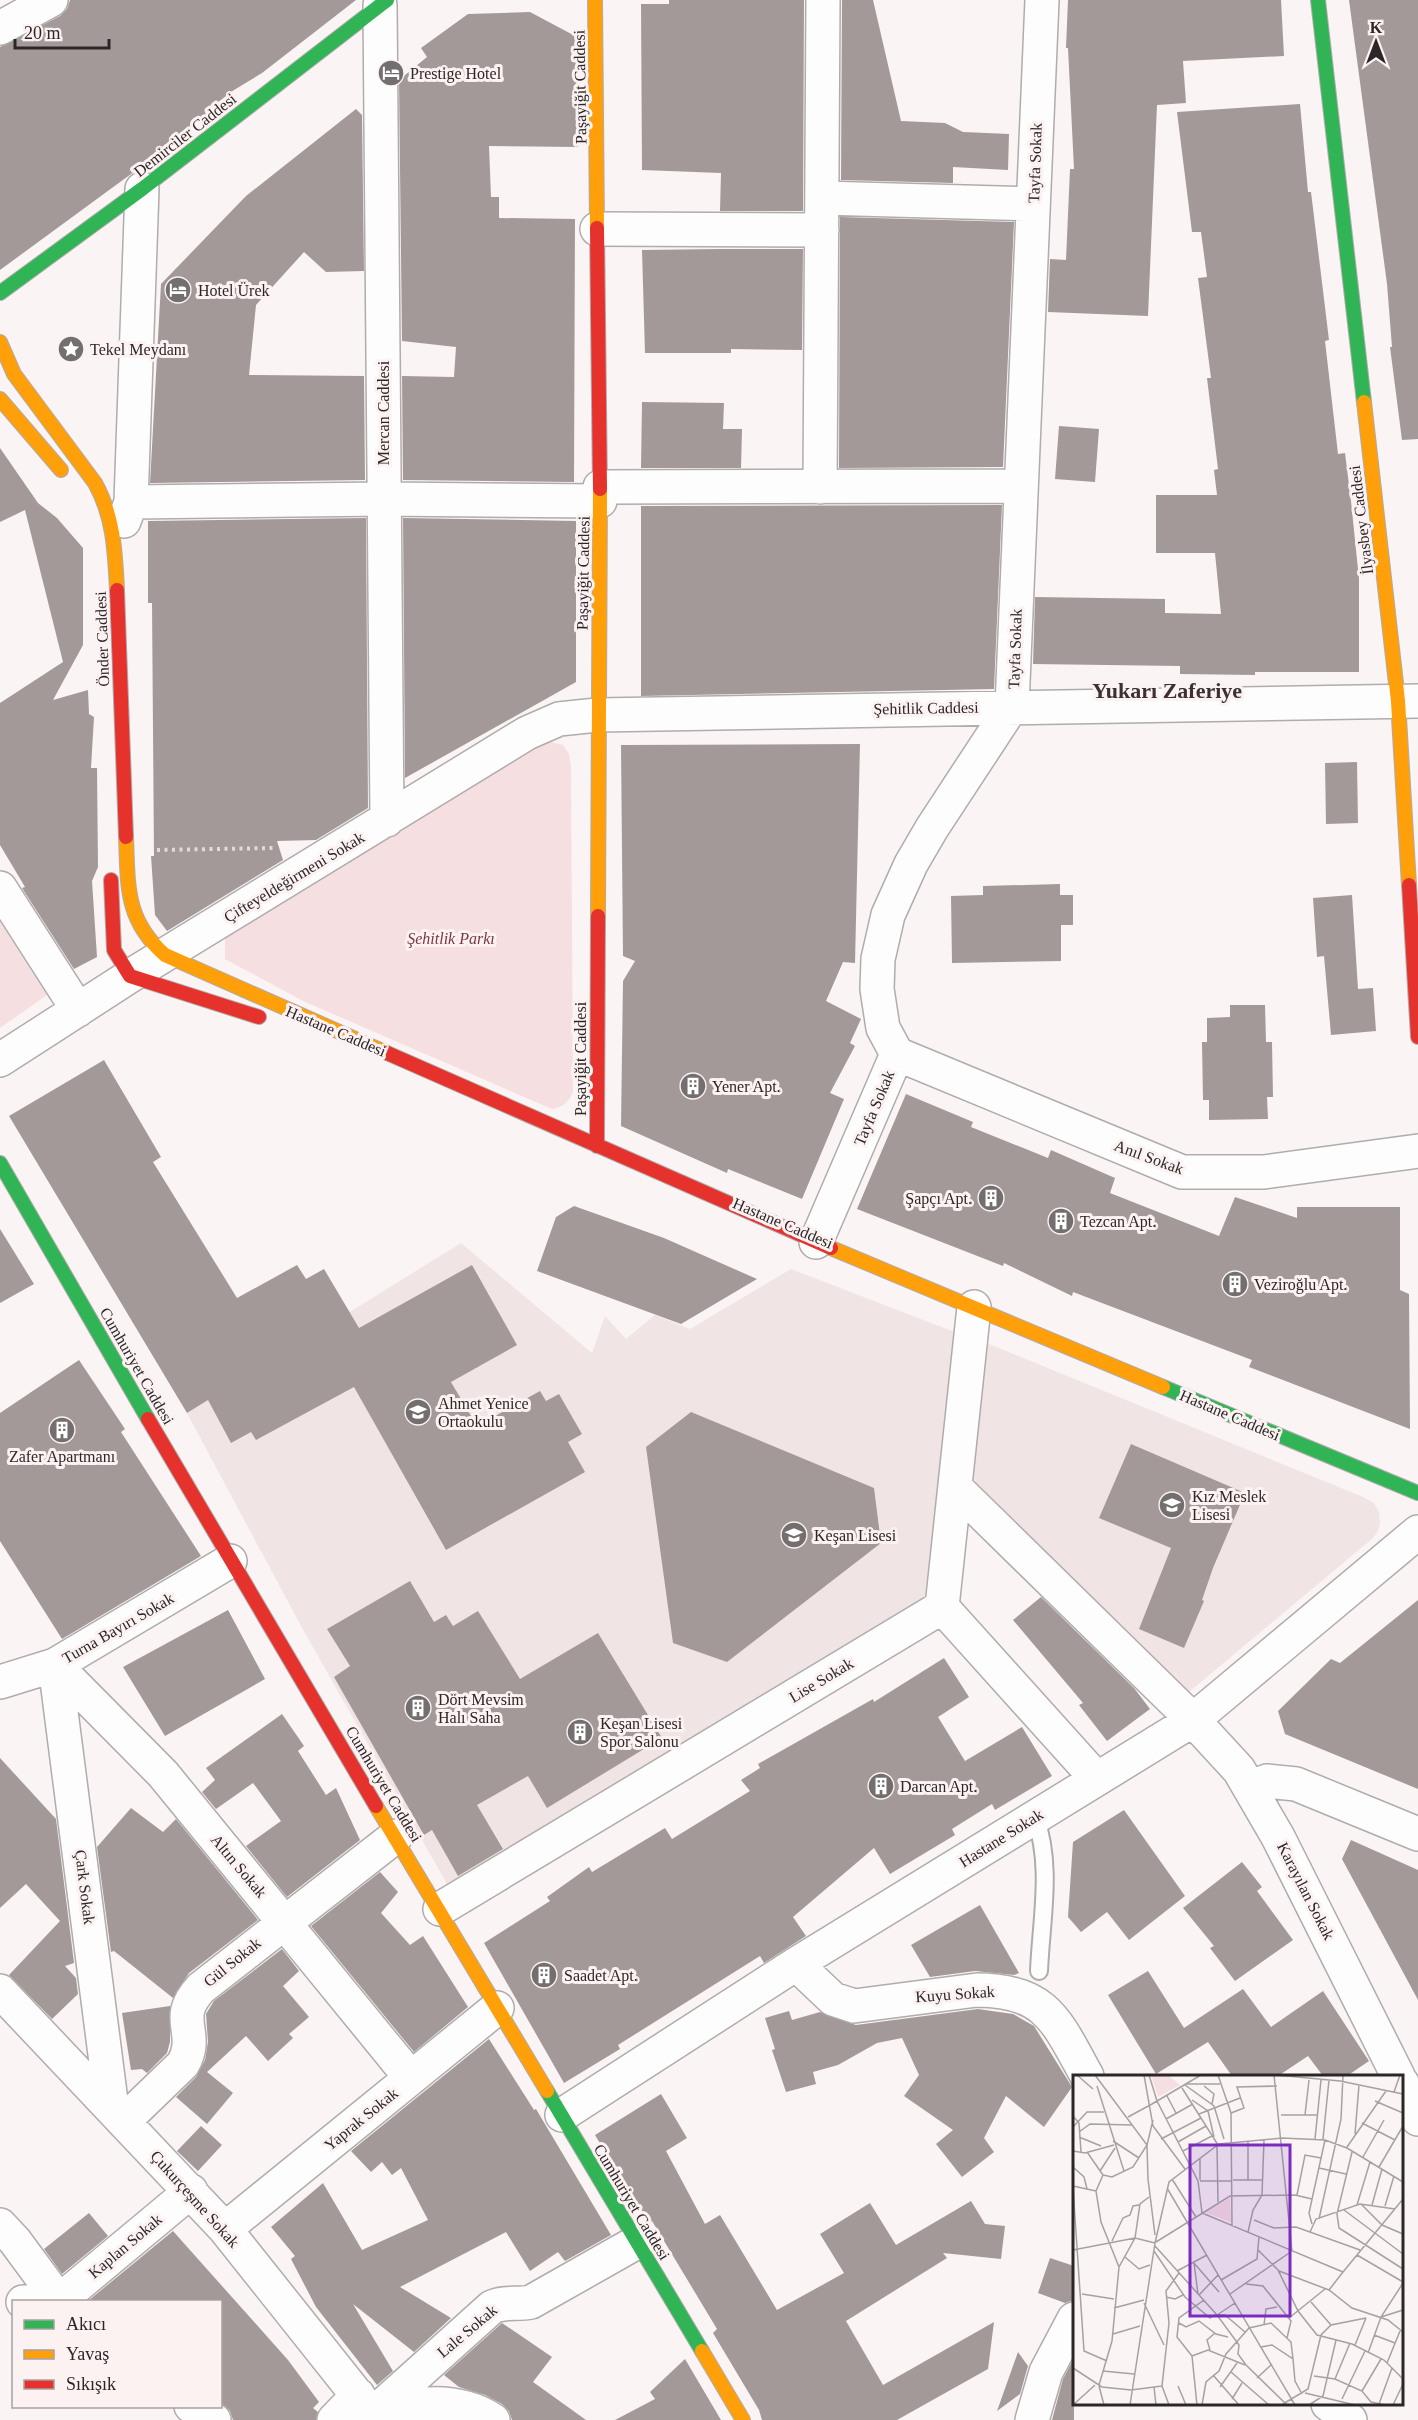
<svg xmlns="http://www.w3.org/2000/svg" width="1418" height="2420" font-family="'Times New Roman',serif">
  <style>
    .built { fill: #f1e4e4 }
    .green { fill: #f6dfe0 }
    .building { fill: #a49999 }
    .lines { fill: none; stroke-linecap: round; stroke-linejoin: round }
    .lane-casing { stroke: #b0acac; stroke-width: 20 }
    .street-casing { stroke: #b0acac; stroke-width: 36 }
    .fast-casing { stroke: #b0acac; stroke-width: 16 }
    .slow-casing { stroke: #b0acac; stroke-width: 16 }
    .jam-casing { stroke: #b0acac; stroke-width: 16 }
    .path { stroke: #dedcdc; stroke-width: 4; stroke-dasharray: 3 4.5; stroke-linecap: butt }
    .lane { stroke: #fefdfd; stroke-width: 16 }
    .street { stroke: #fefdfd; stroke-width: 33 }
    .fast { stroke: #30b455; stroke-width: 14 }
    .slow { stroke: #ff9f0a; stroke-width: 14 }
    .jam { stroke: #e5322d; stroke-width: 14 }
    .labels { text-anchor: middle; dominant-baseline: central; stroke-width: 6; stroke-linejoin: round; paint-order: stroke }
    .poi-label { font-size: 16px; fill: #2b2728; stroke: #fcf2f2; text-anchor: start }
    .street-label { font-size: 16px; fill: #2b2728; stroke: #fcf2f2 }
    .park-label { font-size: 16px; font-style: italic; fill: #7a3841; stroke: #fcf2f2 }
    .district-label { font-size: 22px; font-weight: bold; fill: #3a3232; stroke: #fcf2f2 }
    .inset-road { fill: none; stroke: #a7a2a2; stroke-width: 1.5 }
    .view { fill: #7b2cbf; fill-opacity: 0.15; stroke: #7b2cbf; stroke-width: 3 }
    .inset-edge { fill: none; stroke: #2b2728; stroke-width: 3 }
  </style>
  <rect width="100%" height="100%" fill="#faf4f4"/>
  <path class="built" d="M461 1243 592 1353 605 1316 626 1339 655 1315 690 1329 791 1269 957 1333 924 1603 451 1891 301 1626 187 1413Z
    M984 1342 1363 1497 1374 1503 1379 1512 1380 1523 1378 1531 1373 1538 1183 1697 971 1488Z"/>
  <path class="green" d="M551 742 563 745 569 754 571 767 573 1092C569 1102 563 1107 552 1109L303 1001 225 959V939L230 931 538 745Z
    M0 922 47 995 0 1028Z"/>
  <path class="building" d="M70 0H356L262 73 234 90 205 112 207 115 131 174 0 270V47L60 16 67 9Z
    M669 0H804L803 211H720L721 173 642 170 641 4H669Z
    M842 0H873L901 121 945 123 963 132 1009 134 1008 170 953 167V183L841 180Z
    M1068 0H1281L1284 56 1183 61 1186 103 1157 105 1148 316 1048 312 1050 259 1066 260 1070 169H1074L1068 48H1066Z
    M1349 0H1418V439L1402 440 1390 347H1392L1387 284Z
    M530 12 577 37 578 147 489 146 491 197H499V218L575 219 574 482 403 480 402 376 454 377 456 347 402 341 399 80 427 57 421 48 468 14Z
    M1300 104 1308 192H1311L1329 340 1325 341 1338 454 1345 453 1351 501 1359 579V672H1255V675L1180 674V666L1033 664 1035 597 1165 599V613L1221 614 1215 553H1156V495H1217L1214 470 1218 469 1207 378H1211L1198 278 1207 277 1201 232H1192L1177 112Z
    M356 109 362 115 364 271 326 272 304 252 256 305 249 375 364 376 365 480 150 483 161 284 246 196Z
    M840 217 1014 222 1003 467 839 468Z
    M720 249H803L802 350 731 349V353H645L642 250Z
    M642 402 724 403 723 429H742L741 468H641Z
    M1059 426 1099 429 1095 482 1055 479Z
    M0 448 38 503 57 518 83 548V645L53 700 88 690 89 714 94 717 91 768H97L98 867 92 881 97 957 74 969 22 888 25 887 0 845V703L63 662 25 510 0 522Z
    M1002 505 994 689 641 696V506Z
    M366 518 368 808 316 840 277 841 283 860 167 931 155 915 151 856H154L152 603H148V521Z
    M403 518 576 521V682L405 778Z
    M860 744 855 963 843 962 826 1001 861 1019 850 1043 855 1046 830 1093 844 1099 802 1199 728 1169 727 1173 621 1126 623 981 635 961 623 956 621 745Z
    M1357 762 1358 823 1326 824 1325 763Z
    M1060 884V895H1073V925H1061V961L952 963 951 896 983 895V886Z
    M1352 895 1358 989 1373 988 1376 1031 1331 1035 1324 956 1317 957 1313 898Z
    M1230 1005H1265L1266 1042H1272L1273 1097H1267L1268 1119 1209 1120V1100H1203L1202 1042H1207V1018L1230 1017Z
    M104 1060 161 1157 153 1162 237 1298 297 1265 306 1279 324 1269 359 1328 472 1265 517 1345 451 1382 477 1426 540 1391 546 1401 559 1394 582 1434 568 1442 585 1472 446 1550 354 1387 256 1440 251 1432 231 1443 208 1400 187 1413 9 1116Z
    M906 1094 973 1122 971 1127 1048 1158 1051 1150 1115 1178 1110 1193 1219 1236 1235 1197 1297 1218V1207H1400V1290L1409 1294 1410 1429 1249 1367 1252 1360 1073 1292 1072 1296 1004 1263 1003 1266 857 1209Z
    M574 1206 664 1238 757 1279 681 1324 537 1271 556 1217Z
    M0 1229 34 1284 0 1303Z
    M79 1360 125 1429 121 1432 201 1556 62 1639 0 1541V1413Z
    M691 1412 874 1488 881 1543 727 1662 673 1643 646 1447Z
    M1131 1444 1245 1493 1213 1568 1202 1600 1204 1601 1184 1648 1139 1629 1171 1548 1099 1518Z
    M410 1581 434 1622 446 1615 453 1626 478 1611 520 1679 598 1633 662 1738 547 1808 528 1776 477 1805 503 1849 458 1876 432 1830 424 1835 334 1677 350 1666 327 1629Z
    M1041 1597 1134 1688 1150 1709 1107 1741 1079 1705 1083 1703 1013 1620Z
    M1418 1600V1789L1285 1734 1278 1711 1331 1659 1340 1663Z
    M228 1610 265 1679 165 1736 123 1667Z
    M944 1658 969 1697 938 1717 965 1761 1022 1727 1052 1776 995 1810 992 1804 952 1829 955 1835 890 1874 874 1848 793 1917 806 1936 764 1963 760 1956 618 2045 620 2049 564 2083 484 1943 550 1901 547 1897 589 1867 592 1872 665 1828 672 1839 750 1791 741 1780 760 1768 758 1764 873 1699 874 1702Z
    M282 1714 304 1746 298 1751 326 1795 336 1788 360 1840 287 1897 246 1846 281 1821 253 1783 216 1809 202 1792 215 1780 206 1768Z
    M0 1758 56 1819 74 1963 65 1966 76 1978 78 1994 52 2019 9 1975 60 1921 26 1884 0 1908Z
    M131 1808 163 1832 176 1819 258 1920 189 1973 173 1998 114 1951 111 1952 97 1847Z
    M1124 1810 1185 1896 1129 1940 1107 1912 1081 1932 1068 1917 1073 1842Z
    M1351 1840 1418 1870V2000L1342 1859Z
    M1242 1862 1262 1887 1257 1891 1293 1940 1235 1981 1210 1948 1214 1946 1183 1908Z
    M380 1872 398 1892 381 1913 410 1945 423 1936 468 2007 414 2052 311 1926Z
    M980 1905 1019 1973 1014 1975 975 1971 930 1977 911 1945Z
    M282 1949 299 1971 283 1986 309 2017 289 2034 293 2038 268 2061 246 2036 207 2072 233 2093 207 2124 176 2097 196 2077 205 2060 208 2042 206 2014 214 2001Z
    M1148 1971 1184 2028 1243 1989 1271 2027 1323 1991 1369 2061 1347 2076H1323L1308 2056 1278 2076H1232L1208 2042 1156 2074 1108 1995Z
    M170 2006V2042L167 2053 147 2073 142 2069 131 2070 122 2013Z
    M978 2009 1013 2014 1034 2026 1072 2087 1044 2127 1006 2096 984 2138 994 2152 962 2177 936 2144 953 2130 904 2096 919 2075 902 2038 877 2043 838 2065 813 2072 816 2084 786 2092 772 2050 775 2049 765 2018 789 2011 792 2020 820 2012 856 2025Z
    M489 2039 534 2110 536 2109 611 2235 565 2261 558 2252 530 2271 506 2232 400 2287 451 2318 414 2352 353 2304 393 2371 377 2385 316 2307 291 2259 295 2256 271 2227 323 2183 362 2250 428 2220 401 2168 392 2175 382 2162 371 2172 351 2151Z
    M661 2094 687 2138 666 2151 705 2224 720 2215 777 2310 844 2273 820 2234 870 2203 896 2245 971 2201 985 2224 1005 2226 1001 2259 943 2253 947 2258 846 2321 883 2385 994 2322 988 2369 897 2420H762L759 2410 713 2333 717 2329 652 2221 648 2224 595 2135Z
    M201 2126 222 2145 198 2171 177 2151Z
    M89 2213 108 2236 62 2274 44 2249Z
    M173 2231 288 2360 319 2402 313 2408 318 2412 316 2420H233L230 2411 220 2402V2301H88Z
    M1050 2258 1074 2266V2300L1065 2303 1038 2293Z
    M502 2323 552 2357 533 2382 586 2420H512L509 2411 502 2404 485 2395 459 2387 444 2375Z
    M1018 2352 1028 2366 1020 2394 997 2411Z
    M1074 2358V2420H1052L1063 2379Z
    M685 2359 721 2420H615L655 2399 650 2392Z"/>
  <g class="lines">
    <defs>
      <path id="lane" d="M1035 1817C1053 1865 1041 1921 1039 1971"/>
      <path id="street" d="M380 5 387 820
        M0 28 51 0
        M822 198 1033 204
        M597 229 822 230
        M600 487 1021 486
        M820 487 823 0
        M131 502 383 499 600 501
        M124 521 131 502 142 189
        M0 888 78 1010
        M897 1054 1182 1172H1264L1418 1151
        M0 1060 130 976 527 733 559 719 597 715 1418 701
        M816 1242 897 1054 883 1028 877 989 878 959 888 915 911 864 932 828 1012 706 1042 0
        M956 1488 1193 1720 1239 1770 1278 1837 1398 2076
        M942 1607 1097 1779
        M55 1665 163 1774 411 2078
        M55 1665 112 2109
        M0 1682 55 1665 230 1561
        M1251 1787 1267 1781 1296 1784 1418 1834
        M440 1909 942 1607 974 1307
        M796 1964 833 1999 854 2006 977 1990C1047 1990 1057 2022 1087 2076
        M0 1991 225 2229 377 2420
        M1402 2083 1418 2119
        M562 2115 796 1964 1193 1720 1418 1532
        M124 2121 183 2064C201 2032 171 2020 201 1988L396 1836
        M0 2225 15 2241 60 2302
        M225 2229 497 2008
        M23 2302 59 2301 191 2191
        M1328 2404 1350 2420
        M191 2406 214 2420
        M375 2413C415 2403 456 2396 493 2420
        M373 2414 492 2307C505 2301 517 2305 531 2302L637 2242
        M334 2420 358 2395
        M1032 2420 1046 2372 1074 2319"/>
      <path id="fast" d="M1318 0 1364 402
        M0 293 142 189 387 0
        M0 1163 148 1419
        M1163 1387 1418 1493
        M547 2091 702 2351"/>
      <path id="slow" d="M595 0 597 228
        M0 342 14 374 95 483C114 517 115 552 117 590
        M0 399 61 470
        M1364 402 1398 701 1409 885
        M126 837C128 886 125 920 165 955L387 1053
        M598 916 600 489
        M831 1248 1163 1387
        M376 1806 547 2091
        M702 2351 743 2420"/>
      <path id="jam" d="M597 228 600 489
        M117 590 126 837
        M111 880 114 950 130 976 259 1017
        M1409 885 1418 1037
        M387 1053 831 1248
        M597 1146 598 916
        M148 1419 376 1806"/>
    </defs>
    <use href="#lane" class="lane-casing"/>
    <use href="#street" class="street-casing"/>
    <use href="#fast" class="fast-casing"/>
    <use href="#slow" class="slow-casing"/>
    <use href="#jam" class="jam-casing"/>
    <path class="path" d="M157 850 275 848"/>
    <use href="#lane" class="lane"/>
    <use href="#street" class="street"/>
    <use href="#fast" class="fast"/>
    <use href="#slow" class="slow"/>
    <use href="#jam" class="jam"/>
  </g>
  <defs>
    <symbol id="hotel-disc" viewBox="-11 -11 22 22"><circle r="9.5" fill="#736f6f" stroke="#fcf2f2"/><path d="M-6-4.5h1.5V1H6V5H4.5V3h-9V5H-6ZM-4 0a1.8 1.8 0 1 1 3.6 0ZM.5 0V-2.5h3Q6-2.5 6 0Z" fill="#fff"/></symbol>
    <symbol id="sight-disc" viewBox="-11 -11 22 22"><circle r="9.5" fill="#736f6f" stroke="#fcf2f2"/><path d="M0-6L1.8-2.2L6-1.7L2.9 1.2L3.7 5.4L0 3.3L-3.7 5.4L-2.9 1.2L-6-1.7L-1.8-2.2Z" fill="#fff"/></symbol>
    <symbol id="building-disc" viewBox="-11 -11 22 22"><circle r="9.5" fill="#736f6f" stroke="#fcf2f2"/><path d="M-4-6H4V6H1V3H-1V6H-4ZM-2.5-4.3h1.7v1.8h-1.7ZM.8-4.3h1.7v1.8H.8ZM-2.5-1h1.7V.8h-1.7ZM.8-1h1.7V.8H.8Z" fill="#fff"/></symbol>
    <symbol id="school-disc" viewBox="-11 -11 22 22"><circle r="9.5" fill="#736f6f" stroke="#fcf2f2"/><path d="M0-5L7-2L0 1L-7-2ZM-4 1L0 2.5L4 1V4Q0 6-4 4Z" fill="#fff"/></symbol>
  </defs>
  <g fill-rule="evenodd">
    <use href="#hotel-disc" x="376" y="58" width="30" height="30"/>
    <use href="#hotel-disc" x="163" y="275" width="30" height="30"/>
    <use href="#sight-disc" x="56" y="334" width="30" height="30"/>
    <use href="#building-disc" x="678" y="1071" width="30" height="30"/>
    <use href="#building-disc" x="976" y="1183" width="30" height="30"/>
    <use href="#building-disc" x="1046" y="1206" width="30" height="30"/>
    <use href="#building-disc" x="1220" y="1269" width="30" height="30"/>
    <use href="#school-disc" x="403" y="1397" width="30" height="30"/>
    <use href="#building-disc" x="47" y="1415" width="30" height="30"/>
    <use href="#school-disc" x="1157" y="1490" width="30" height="30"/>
    <use href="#school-disc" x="779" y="1520" width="30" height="30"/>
    <use href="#building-disc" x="403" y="1693" width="30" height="30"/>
    <use href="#building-disc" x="565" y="1717" width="30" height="30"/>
    <use href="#building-disc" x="866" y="1771" width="30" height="30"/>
    <use href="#building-disc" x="529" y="1960" width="30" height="30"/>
  </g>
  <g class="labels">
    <g class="poi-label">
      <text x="410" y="73">Prestige Hotel</text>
      <text x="198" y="290">Hotel Ürek</text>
      <text x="90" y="349">Tekel Meydanı</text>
      <text x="712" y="1086">Yener Apt.</text>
      <text x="972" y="1198" text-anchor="end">Şapçı Apt.</text>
      <text x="1080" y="1221">Tezcan Apt.</text>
      <text x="1254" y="1284">Veziroğlu Apt.</text>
      <text x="438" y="1403">Ahmet Yenice<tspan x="438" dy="18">Ortaokulu</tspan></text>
      <text x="62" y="1456" text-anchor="middle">Zafer Apartmanı</text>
      <text x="1192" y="1496">Kız Meslek<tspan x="1192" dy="18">Lisesi</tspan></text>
      <text x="814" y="1535">Keşan Lisesi</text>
      <text x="438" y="1699">Dört Mevsim<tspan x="438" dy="18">Halı Saha</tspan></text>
      <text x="600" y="1723">Keşan Lisesi<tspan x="600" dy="18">Spor Salonu</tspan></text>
      <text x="900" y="1786">Darcan Apt.</text>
      <text x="564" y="1975">Saadet Apt.</text>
    </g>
    <g class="street-label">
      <text transform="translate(580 87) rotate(-91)">Paşayiğit Caddesi</text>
      <text transform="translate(185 135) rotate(-38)">Demirciler Caddesi</text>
      <text transform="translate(1035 163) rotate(-88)">Tayfa Sokak</text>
      <text transform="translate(383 413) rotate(-90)">Mercan Caddesi</text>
      <text transform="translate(1361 520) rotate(-97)">İlyasbey Caddesi</text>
      <text transform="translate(583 573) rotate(-89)">Paşayiğit Caddesi</text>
      <text transform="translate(102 639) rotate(-92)">Önder Caddesi</text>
      <text transform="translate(1015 649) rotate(-88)">Tayfa Sokak</text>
      <text transform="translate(926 708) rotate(-1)">Şehitlik Caddesi</text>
      <text transform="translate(294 877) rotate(-31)">Çifteyeldeğirmeni Sokak</text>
      <text transform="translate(336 1031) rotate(23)">Hastane Caddesi</text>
      <text transform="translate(580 1059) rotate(-90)">Paşayiğit Caddesi</text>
      <text transform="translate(874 1108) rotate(-67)">Tayfa Sokak</text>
      <text transform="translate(1149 1157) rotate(20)">Anıl Sokak</text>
      <text transform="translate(783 1223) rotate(23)">Hastane Caddesi</text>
      <text transform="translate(137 1366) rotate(60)">Cumhuriyet Caddesi</text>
      <text transform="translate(1230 1415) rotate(23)">Hastane Caddesi</text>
      <text transform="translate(118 1628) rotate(-30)">Turna Bayırı Sokak</text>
      <text transform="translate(821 1680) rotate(-31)">Lise Sokak</text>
      <text transform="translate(384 1784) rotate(59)">Cumhuriyet Caddesi</text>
      <text transform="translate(1001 1838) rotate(-32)">Hastane Sokak</text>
      <text transform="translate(239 1866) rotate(50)">Altın Sokak</text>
      <text transform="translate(85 1887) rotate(83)">Çark Sokak</text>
      <text transform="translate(1306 1891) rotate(63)">Karayılan Sokak</text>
      <text transform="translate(232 1962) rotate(-39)">Gül Sokak</text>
      <text transform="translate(955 1994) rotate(-4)">Kuyu Sokak</text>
      <text transform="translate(361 2119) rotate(-39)">Yaprak Sokak</text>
      <text transform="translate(195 2199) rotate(48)">Çukurçeşme Sokak</text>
      <text transform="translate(632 2202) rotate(59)">Cumhuriyet Caddesi</text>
      <text transform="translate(125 2246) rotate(-40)">Kaplan Sokak</text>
      <text transform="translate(467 2331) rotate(-40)">Lale Sokak</text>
    </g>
    <g class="park-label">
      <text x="451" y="938">Şehitlik Parkı</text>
    </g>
    <g class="district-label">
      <text x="1167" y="690">Yukarı Zaferiye</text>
    </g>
  </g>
  <g transform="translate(1073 2075)">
    <rect width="330" height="330" fill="#faf4f4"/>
    <path d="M78 0H95L107 10 85 22ZM157 123 158 147 134 138V136Z" fill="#f6dfe0"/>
    <path class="inset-road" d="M4 0 20 14M22 0 74 70 60 92 39 102 30 100M71 0 80 51 112 94M76 0 84 26 125 106 129 138 270 197 330 124M145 0 158 38 159 151M201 0 219 176M203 0 267 6 330 19M112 9H147M112 10 141 31 151 64M24 11 51 96M131 11 141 19 139 29M109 13 145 70M321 17 327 0M94 21 103 38M119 25 135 36 141 62M302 26 330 38M79 29 128 0M158 38 171 33 164 12 204 11M126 39 167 23M208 40H245M232 40 236 5M0 41 6 48 8 77M55 42 79 29M93 44 120 29M80 45 74 70 75 104 82 160M289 48 322 65M0 52 14 37H31M6 57 17 49 59 50M282 59 286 10M6 62 28 71M88 64 128 43M242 64 248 5M250 64 256 5M40 66 66 83M105 67 133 51M144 71 145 127M274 72 313 16M0 76 12 78 41 70M110 76 139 61M14 77 30 100M279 77 264 139 266 153 330 194M290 82 311 45M0 92 11 102 14 114M306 92 330 51M246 93 273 99M27 96 42 73M30 100 23 116 28 147 46 192M99 104 123 142M127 105V84M160 105H189M175 105V67M127 106H159M0 111 23 116M0 113 11 276 34 286M94 113 222 330M224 120 232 80 248 83M288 129 309 150 330 159M284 130 297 87M299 130 309 94M312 131 321 101M271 135 330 179M246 144 268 44 270 0M181 145 201 153 223 152 287 175M239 149 236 138 252 65M175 157 180 135 189 120 191 65M237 157 243 144 287 129 322 134M39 166 50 143 57 140 60 131 66 130M83 167 157 121 222 120 239 124M82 168 96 107 146 69 209 63 252 65 274 73 330 107M82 171 144 240 166 270 165 279 173 290 214 330M0 175 62 163 82 168M185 175 205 195 225 236 244 260 279 269 311 285 330 304M81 176 112 222 137 243 143 239M284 180 330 207M52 182 66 194 77 190M121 188 146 217M121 188 125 219M104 196 134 180M206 196 256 215 279 233 315 245 330 257M148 205 184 184 186 162M173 209 190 211 218 246 214 263M256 215 270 197M9 219 41 224M157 219 219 176M126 220 145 200M93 222 102 224 110 220M238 227 258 250M71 228 91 270M41 233 71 225M144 240H152L172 257M144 240 162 228M308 242 330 235M216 243 252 214M106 248 113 252 126 246 143 259 155 262M191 250 193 234 204 232M40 259 67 251M301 260 322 268M282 270 293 243M188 272 199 270 220 284 222 306 229 319M137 275 134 265 142 258M295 278 308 242 330 208M119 281 104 262 106 243 131 225M119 281 135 275 172 290M119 281 124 330M314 288 327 256M0 293 29 312 58 315 89 311M30 296 61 299M158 297 196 330M140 300 166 330M241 301 262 304 289 316 298 327 312 330M184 303 199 289M262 304 277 268M26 310 39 266 46 192 62 163 67 129 76 122M26 311 31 330M105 311 113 330M81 312 83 330M147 312 164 288M289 316 308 284M232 318 282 330M159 324 169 308M269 324 292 276M210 329 235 314 248 260 258 250 293 243M306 329 319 293M0 330 22 310M57 330 82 168M96 330 89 311 96 248 93 216 106 198M129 330 133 307 146 296 153 279 176 253 198 248 218 267 220 284M236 330 250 321 263 265M320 330 330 309"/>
    <path class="view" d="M117 70H217V241H117Z"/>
    <rect width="330" height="330" class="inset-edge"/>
  </g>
  <rect x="12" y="2300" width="210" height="108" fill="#fcf2f2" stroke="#a8a1a1" stroke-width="1.5"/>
  <rect x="24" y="2320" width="30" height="9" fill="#30b455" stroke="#a8a1a1" stroke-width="1.5"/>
  <text x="66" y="2330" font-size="18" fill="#2b2728">Akıcı</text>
  <rect x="24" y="2350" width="30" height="9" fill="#ff9f0a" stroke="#a8a1a1" stroke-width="1.5"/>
  <text x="66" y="2360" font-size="18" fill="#2b2728">Yavaş</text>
  <rect x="24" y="2380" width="30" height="9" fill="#e5322d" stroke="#a8a1a1" stroke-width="1.5"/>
  <text x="66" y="2390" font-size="18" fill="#2b2728">Sıkışık</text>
  <g transform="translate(1376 42)" stroke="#fcf2f2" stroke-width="4.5" paint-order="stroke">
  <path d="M0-4.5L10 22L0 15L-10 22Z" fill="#2b2728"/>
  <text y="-9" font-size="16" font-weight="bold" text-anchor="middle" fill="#2b2728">K</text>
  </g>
  <path d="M15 39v9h94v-9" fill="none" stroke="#2b2728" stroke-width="3"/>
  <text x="24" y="39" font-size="18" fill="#2b2728" stroke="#fcf2f2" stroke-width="4.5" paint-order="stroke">20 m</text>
</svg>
